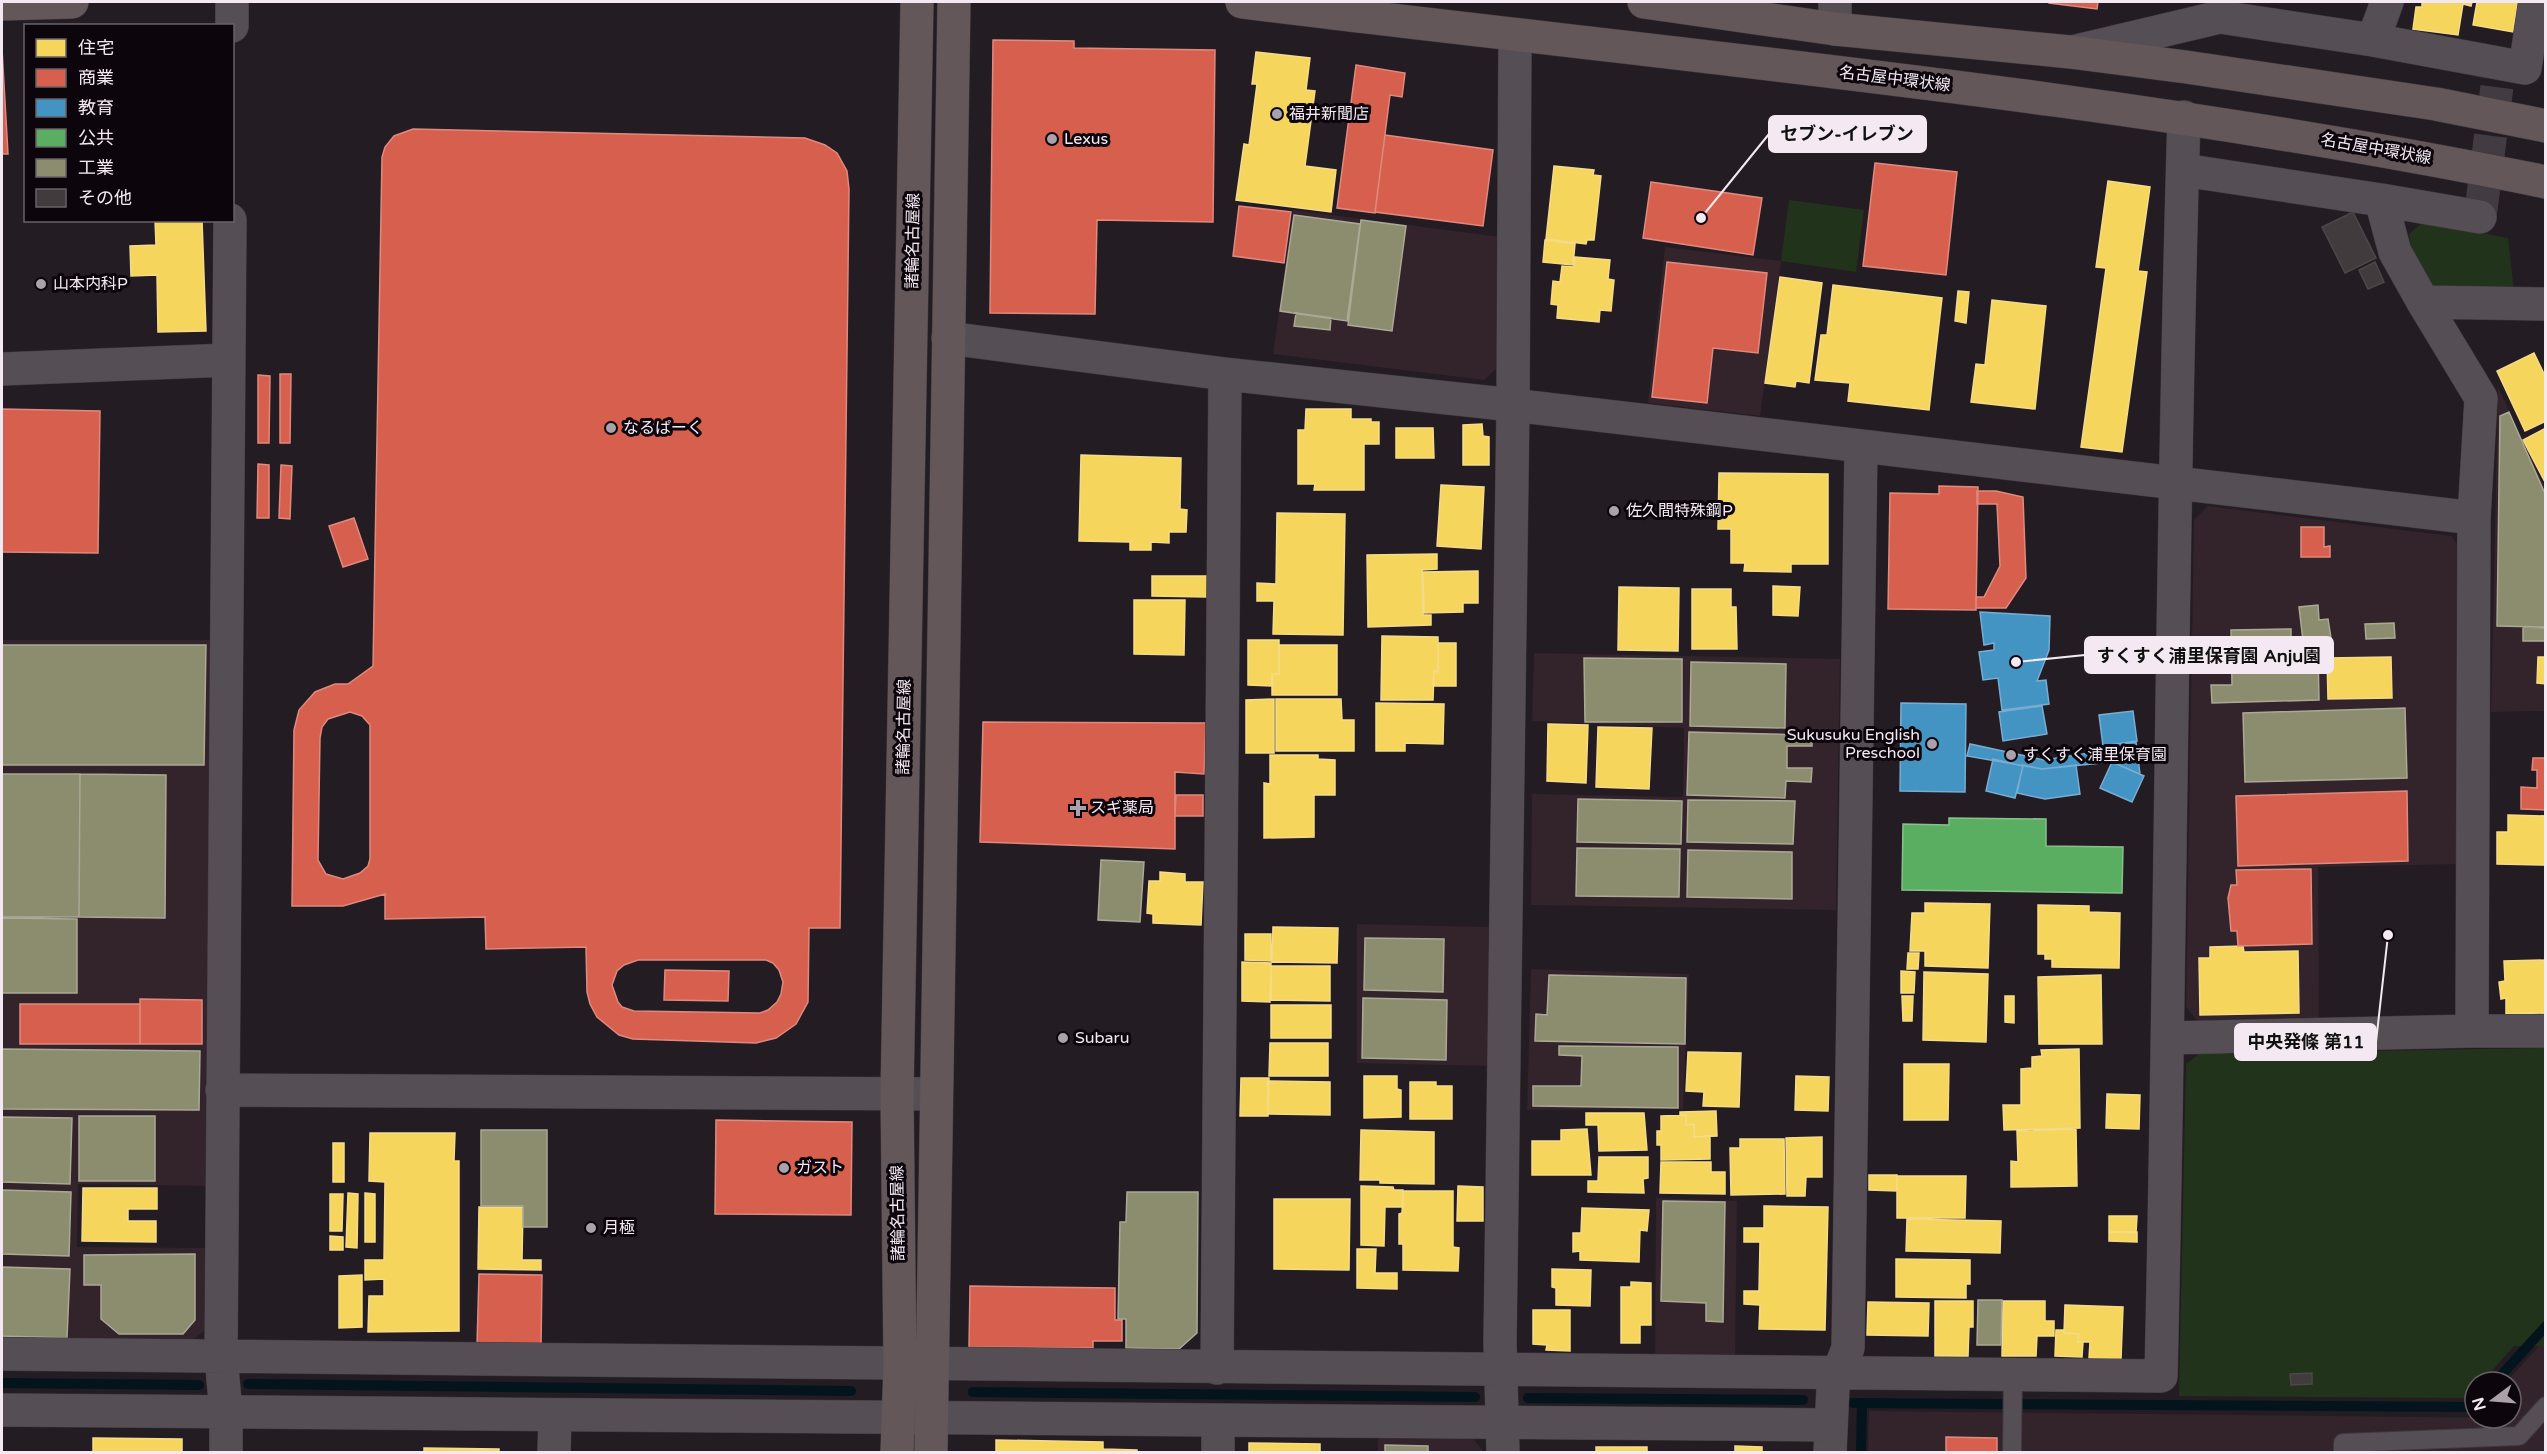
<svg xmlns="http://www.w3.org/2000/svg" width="2547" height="1454" font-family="'Varela Round','Noto Sans JP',sans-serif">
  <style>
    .industrial { fill: #33232a }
    .green { fill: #22331c }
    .homes { fill: #f6d55c; stroke: #f5db89; stroke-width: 1.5 }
    .shops { fill: #d6604d; stroke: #df897f; stroke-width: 1.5; fill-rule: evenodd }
    .schools { fill: #4393c3; stroke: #78add1; stroke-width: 1.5 }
    .public { fill: #5aae61; stroke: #88c08d; stroke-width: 1.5 }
    .industry { fill: #8c8c6e; stroke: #aba896; stroke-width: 1.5 }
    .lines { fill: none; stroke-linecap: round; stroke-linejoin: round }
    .stream { stroke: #03141d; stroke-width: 10 }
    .building { fill: #423b3d; stroke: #4e4747; stroke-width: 1.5 }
    .street-tunnel { stroke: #433b42; stroke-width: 33; stroke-dasharray: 33 16; stroke-linecap: butt }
    .lane-casing { stroke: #3e383e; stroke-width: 20 }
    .street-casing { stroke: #3e383e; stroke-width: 34 }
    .primary-casing { stroke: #3e383e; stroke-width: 34 }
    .lane { stroke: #554f55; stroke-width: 18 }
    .street { stroke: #554f55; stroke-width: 33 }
    .primary { stroke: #645759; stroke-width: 33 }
    .poi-dot { fill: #aba1aa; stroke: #0c060c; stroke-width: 2 }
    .labels { text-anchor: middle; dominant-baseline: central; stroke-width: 6; stroke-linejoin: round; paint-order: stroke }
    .street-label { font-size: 16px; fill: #f4e9f3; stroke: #0c060c }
    .poi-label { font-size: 16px; fill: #f4e9f3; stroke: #0c060c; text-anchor: start }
    .leader { fill: none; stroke: #f4e9f3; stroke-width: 2 }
    .callout-dot { fill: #f4e9f3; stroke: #0c060c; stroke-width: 2 }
    .callout { fill: #f4e9f3; stroke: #f4e9f3; stroke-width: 2 }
    .callout-label { font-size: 18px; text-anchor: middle; font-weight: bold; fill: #111 }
  </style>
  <rect width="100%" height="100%" fill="#241c23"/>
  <path class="industrial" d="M1293 210 1500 237 1497 368 1484 380 1273 354Z
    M1665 247 1781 261 1760 416 1648 403Z
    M2498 387 2545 488 2546 711 2491 712Z
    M2208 506 2451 536 2464 552 2459 864 2318 867 2319 1022 2201 1025 2186 1007 2194 520Z
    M2 640H212L206 1186 78 1184 77 1247 207 1248 204 1331 190 1342 2 1340Z
    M1534 653 1840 659 1836 910 1531 905 1532 794 1683 797 1684 728 1532 721Z
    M1357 924 1489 927 1488 1066 1357 1063Z
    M1531 969 1689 974 1683 1109 1527 1110Z
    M1656 1198 1737 1201 1735 1358 1655 1357Z
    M2539 1346H2545V1452H1868L1869 1411 2511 1418V1382H2506Z
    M1471 1436 1484 1452H1378V1437Z"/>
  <path class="green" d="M1789 200 1864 210 1856 272 1781 261Z
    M2423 222 2508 238 2514 291 2436 289C2423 275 2411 254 2409 234Z
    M2545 1048V1346H2514L2482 1382H2475V1390L2467 1398 2179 1396 2186 1064 2199 1054Z"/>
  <path class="homes" d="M2422 2H2472L2471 6 2463 4 2458 35 2413 29 2416 7H2422Z
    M2477 2H2518L2513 32 2473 25Z
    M1256 52 1310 58 1306 90 1315 91 1305 166 1336 170 1331 212 1236 200 1244 144 1249 145 1257 84H1252Z
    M1554 166 1594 170 1593 175 1601 176 1594 240H1587L1586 244 1546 239Z
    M2108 181 2150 187 2138 271 2147 272 2122 452 2081 447 2106 268 2096 267Z
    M155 220H202L206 331 158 332 157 275 131 276 130 246 156 245Z
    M1545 240 1575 244 1573 265 1543 262Z
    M1575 257 1610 260 1608 279 1614 280 1611 311 1600 310 1599 322 1557 318 1558 305 1551 304 1553 281 1560 282 1562 266 1574 267Z
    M1780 277 1822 283 1809 383 1796 381 1795 387 1765 383Z
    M1833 285 1942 298 1929 410 1848 401 1850 383 1815 380 1821 335H1827Z
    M1958 291 1969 292 1966 323 1955 321Z
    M1992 300 2046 306 2035 409 1971 402 1976 364 1985 365Z
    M2534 353 2546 378V421L2525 431 2497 371Z
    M1306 409H1351V419H1371V422H1379V444H1364V490H1314L1315 484H1298V430H1305Z
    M1482 424 1483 436 1489 437V465H1463V425Z
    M1396 428H1433L1434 458H1396Z
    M2546 428V484L2523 440Z
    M1081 455 1181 458 1180 509 1187 510 1186 532H1169V543L1151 542V550H1130V542L1079 541Z
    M1719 473 1828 474V564H1791V572L1744 571 1745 563H1731V529H1718Z
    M1441 485 1484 487 1481 549 1437 546Z
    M1277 513 1345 514 1343 635 1273 634 1274 601H1257V583L1276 584Z
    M1437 554V569L1422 570 1423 615H1431V625L1368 627 1367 555Z
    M1478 571V603H1463V612L1424 613 1423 572Z
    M1152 576H1207V597L1152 596Z
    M1773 586 1800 587 1798 616 1773 615Z
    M1619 587 1679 588 1678 651 1618 650Z
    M1692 589H1731V607H1736L1737 649H1692Z
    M1134 600H1185L1184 655 1134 654Z
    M1382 636 1438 637V672L1434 671 1433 700H1381Z
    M1248 640H1279V674H1272L1273 686 1248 685Z
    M1438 643H1456V686H1433L1434 671 1438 672Z
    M1279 645H1337V695H1272V674H1279Z
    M2391 657 2392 698 2328 699 2327 658Z
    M2538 657H2546V684L2537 683Z
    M1274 699V753H1246V700Z
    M1276 699H1341L1342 720H1354V751H1276Z
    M1376 703 1444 704 1443 744 1405 743V751H1376Z
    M1548 724 1588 725 1586 783 1547 781Z
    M1598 727 1652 728 1649 789 1596 787Z
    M1270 755H1318V759L1335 760V795H1314V837L1264 838V783L1270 784Z
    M2508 815 2546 816V865L2497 864V832H2508Z
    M1160 872 1185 874V882H1203L1201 925 1153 923V914L1147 913 1149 881H1160Z
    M1925 903 1990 904 1988 968 1925 966V951H1910L1912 913H1925Z
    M2038 905 2089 906V912L2120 913 2119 968 2052 967V959H2045V954H2038Z
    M1273 927 1338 928 1337 963 1272 962Z
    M1245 934H1271V961L1245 960Z
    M2243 946 2244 952 2298 951 2299 1013 2200 1015 2199 958H2210V947Z
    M1908 953H1919L1918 969H1907Z
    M2546 960V1013L2506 1014V998L2501 999 2499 982 2505 981 2504 961Z
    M1242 962 1271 963 1270 1002 1242 1001Z
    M1271 966H1330V1001L1271 1000Z
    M1901 971 1915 972 1914 993H1901Z
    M1924 972 1988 974 1986 1042 1923 1040Z
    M2101 975 2102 1044H2039L2038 977Z
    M1902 996H1913L1912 1021H1903Z
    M2005 996H2014V1023L2005 1022Z
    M1271 1005H1331V1038H1271Z
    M1270 1043H1328V1076H1269Z
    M2079 1049 2080 1128 2004 1130 2003 1105H2021V1069L2032 1068V1057L2042 1056 2041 1050Z
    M1688 1052 1741 1053 1739 1107 1703 1106 1704 1092 1686 1091Z
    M1904 1064H1949L1948 1120H1904Z
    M1364 1076H1397V1089L1401 1090V1117L1364 1118Z
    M1796 1076 1829 1077 1828 1111 1795 1110Z
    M1241 1078H1269L1268 1116H1240Z
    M1268 1081 1330 1082V1115L1268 1114Z
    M1410 1082H1436V1086H1452V1119H1410Z
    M2107 1094 2140 1095 2139 1129 2106 1128Z
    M1716 1111 1717 1136 1694 1137V1124L1686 1125V1115H1680V1112Z
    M1586 1113H1644L1647 1150 1599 1151 1598 1125H1586Z
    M1686 1115V1125L1694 1124V1137L1710 1136V1159L1661 1160V1145H1657V1131H1661V1116Z
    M1587 1129 1591 1175H1532V1141H1561V1130Z
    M2076 1129 2077 1186 2011 1187V1161L2018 1162 2017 1131Z
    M1361 1130 1434 1132V1184L1380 1183V1180H1360Z
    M370 1133H455L454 1161H459V1331L368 1332 369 1296H384V1279L365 1280V1260H384L385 1182 369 1181Z
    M1822 1137V1177H1806L1805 1196H1787L1786 1138Z
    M1740 1139H1784L1785 1194 1731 1195 1730 1148H1740Z
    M333 1143H344V1182H333Z
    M1599 1157H1648V1178L1643 1179 1644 1193 1588 1192V1181H1598Z
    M1661 1162H1711V1172H1725V1194L1660 1193Z
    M1869 1175H1897V1191L1869 1190Z
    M1897 1176H1966L1965 1218H1897Z
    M1361 1186 1393 1187 1394 1190H1403V1207H1385L1384 1246 1361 1245Z
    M1458 1186 1483 1187V1221H1457Z
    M83 1188H157V1209H128V1221H156V1242L82 1241Z
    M1403 1191H1453V1247L1459 1248 1458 1271 1403 1270V1244H1399V1214L1402 1213Z
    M348 1193 358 1194 357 1248 346 1247Z
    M365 1193 375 1194V1242H365Z
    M330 1194H343L342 1231H330Z
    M1274 1199H1350L1349 1270 1274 1269Z
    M1764 1206 1828 1207 1825 1330 1759 1329 1760 1305 1744 1304V1291H1759L1760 1242H1744V1228H1764Z
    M479 1207H523L522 1260H541V1270L478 1269Z
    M1582 1208 1649 1210 1647 1231 1640 1230 1639 1262 1580 1260V1251L1573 1252V1233H1581Z
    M2109 1216H2137L2136 1233 2109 1232Z
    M1907 1219 2001 1221 2000 1253 1906 1251Z
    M2109 1232H2137V1242L2109 1241Z
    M330 1236 343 1237V1250H330Z
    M1357 1249H1376L1375 1273H1397V1289L1357 1288Z
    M1896 1259 1970 1260V1284H1966V1298L1896 1297Z
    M1552 1269 1591 1270 1590 1306 1556 1305V1288L1552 1287Z
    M362 1275V1327L339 1328V1276Z
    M1631 1282 1651 1283V1325H1640V1343H1621V1287H1631Z
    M1935 1301H1973V1327H1969L1968 1356H1935Z
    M2003 1301H2045V1321H2054V1336H2037L2036 1356H2002Z
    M1868 1302 1929 1303 1928 1336 1867 1335Z
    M2065 1305 2123 1307 2121 1359 2089 1358 2090 1342H2078L2079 1334 2064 1333Z
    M1533 1310H1570V1351L1546 1350 1547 1345 1533 1344Z
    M2056 1330H2064V1333L2079 1334 2078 1342H2083L2082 1357 2055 1356Z
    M93 1438 182 1439V1452H93Z
    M996 1440 1103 1442V1449L1137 1450V1452H996Z
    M1249 1443 1320 1444V1452H1249Z
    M1735 1446 1762 1447V1452H1735Z
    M1596 1447H1647V1452H1596Z
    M424 1448 499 1449V1452H424Z"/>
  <path class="shops" d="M2049 2H2098L2097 9 2049 3Z
    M993 40 1074 41V48L1215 50 1213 222 1097 220 1095 314 990 313Z
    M2 49 8 154H2Z
    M1356 65 1405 73 1402 97 1390 95 1375 213 1337 208Z
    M413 129 805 138 825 145 837 153 847 171 849 189 840 928H809L808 1002 796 1024 776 1038 756 1043 633 1039 619 1035 597 1017 590 1004 587 992 586 947 486 949 485 917 385 919V894L343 906H292L294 730 299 710 315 692 335 684H348L373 666 382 157 385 147 394 136ZM350 712 362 716 370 725V859L368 866 360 873 343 879 326 874 318 860 320 738 322 727 328 719ZM638 960H766L773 963 779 970 783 982 781 994 777 1002 768 1010 760 1013 634 1011 622 1007 618 1002 612 985 617 971 624 965Z
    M1385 135 1493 150 1483 226 1375 212Z
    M1875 163 1957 172 1946 275 1863 266Z
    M1651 182 1762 198 1753 255 1643 238Z
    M1239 206 1291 212 1284 263 1233 256Z
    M1667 262 1767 273 1758 353 1713 348 1707 403 1652 397Z
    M280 374H291L290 443H280Z
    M258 375 270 376 269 443H258Z
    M2 409 100 411 98 553 2 552Z
    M258 464 269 465V518H257Z
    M281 465 292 466 290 519 279 518Z
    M1939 486 1978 487 1976 610 1888 609 1890 493 1939 494Z
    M1977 491H1996L2023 497 2026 578 2006 608H1976V597H1984L2000 566 1997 504H1977Z
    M354 518 368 559 343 567 329 526Z
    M2301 527H2324V547L2330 546V557H2301Z
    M983 722 1206 723 1204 774 1175 772V849L980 842Z
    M2533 758H2546V810L2521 809V787L2537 788V770H2532Z
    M2407 791 2408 861 2238 866 2236 796Z
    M1176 795H1203V816H1175Z
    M2311 869 2312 944 2238 946 2237 931H2231L2228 898 2231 885H2237L2236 870Z
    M665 970 729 971 728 1001 664 1000Z
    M140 999 202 1000V1044H140Z
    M20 1004H140V1044H20Z
    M716 1120 852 1122 851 1215 715 1214Z
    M479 1274 542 1275 541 1347 477 1345Z
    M970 1286 1115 1288V1320H1122V1341H1093V1348L969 1347Z
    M1946 1437 1997 1438V1452H1946Z"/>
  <path class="schools" d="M1980 612 2050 616 2049 650 2037 681 2046 680 2049 704 2002 710 1998 678 1983 680 1979 652 1994 650V643L1984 645Z
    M1901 703 1966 704 1965 792 1900 791Z
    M2042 706 2047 734 2003 741 1999 712Z
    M2133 711 2137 741 2103 746 2099 715Z
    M2136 742 2140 774 2112 762 2042 769 1967 756 1970 744 2044 760 2109 750 2108 745Z
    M1993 759 2023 766 2015 798 1986 791Z
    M2112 762 2144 776 2132 802 2100 788Z
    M2023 765 2042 769 2076 765 2080 794 2045 799 2017 793Z"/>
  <path class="public" d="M1949 818 2046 819V846L2123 847 2122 893 1902 890 1903 824 1949 825Z"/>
  <path class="industry" d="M1294 215 1360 224 1347 321 1280 311Z
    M1361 220 1406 226 1392 331 1348 325Z
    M1296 313 1331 318 1330 330 1294 326Z
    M2509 412 2546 496V627L2497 626 2500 416Z
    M2318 605 2319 620 2328 619 2331 638 2303 641 2299 607Z
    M2394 623 2395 638 2366 639 2365 624Z
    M2523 627 2546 628V641H2523Z
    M2291 629V652L2318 651 2319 700 2212 703 2211 685H2232L2231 630Z
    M2 645H206L204 765H2Z
    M1584 658 1682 659V722H1585Z
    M1691 662 1786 664 1785 728 1690 726Z
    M2405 708 2407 778 2245 782 2243 713Z
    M1689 732 1812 735V746H1787V768H1812L1811 782 1786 781 1785 798 1687 795Z
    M2 774H80L79 917H2Z
    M80 774 166 775 165 918 79 917Z
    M1578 799 1682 801 1681 844 1577 842Z
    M1688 800 1795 801 1793 844 1687 842Z
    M1577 848 1680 849 1679 897 1576 896Z
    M1688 850 1792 852V899L1687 897Z
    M1101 860 1144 862 1140 922 1098 920Z
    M2 918 77 919V993H2Z
    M1365 938 1444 939 1443 992 1364 990Z
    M1549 975 1686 978 1685 1044 1535 1041 1536 1014 1547 1015Z
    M1363 998 1447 1000 1446 1060 1362 1058Z
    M1559 1046 1678 1047V1108L1533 1106V1086H1581L1582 1056 1559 1055Z
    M2 1049 200 1051 199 1110 2 1109Z
    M79 1116H155V1181H79Z
    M2 1117 72 1118 70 1184 2 1182Z
    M481 1130H547V1227H523V1206H481Z
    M2 1190 71 1192 69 1256 2 1254Z
    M1127 1192H1198L1197 1333 1179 1349 1126 1348V1319H1118L1120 1222H1126Z
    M1663 1201 1725 1202 1723 1322 1706 1321V1303L1661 1301Z
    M195 1254V1320L183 1334H119L101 1319V1285H84V1255Z
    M2 1267 70 1269 67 1338 2 1336Z
    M1978 1300H2002L2001 1345H1977Z
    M1385 1445 1428 1446V1452H1385Z"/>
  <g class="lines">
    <path class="stream" d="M2495 1382 2546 1326
      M2 1383 199 1385
      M248 1384 851 1391
      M973 1392 1475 1397
      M1528 1398 1803 1400
      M1853 1403 2472 1407 2475 1404
      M1861 1452 1862 1403"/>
  </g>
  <path class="building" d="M2353 212 2376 258 2345 273 2322 227Z
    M2375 262 2384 282 2368 289 2359 270Z
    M2312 1373V1384L2291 1385 2290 1374Z"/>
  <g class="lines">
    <path class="street-tunnel" d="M2480 217 2500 63"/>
    <defs>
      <path id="lane" d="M2012 1452 2013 1374
        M2343 1452V1443L2519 1436 2546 1406"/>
      <path id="street" d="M232 26V2
        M1835 29V2
        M2373 40 2387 2
        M2072 52 2220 17 2373 40 2525 68 2535 2
        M2183 170 2381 200
        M2480 217 2381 200 2395 252 2423 302 2546 304
        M2423 302 2481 398 2474 518
        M948 338 1225 374 1513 405 2474 518 2472 1031 2169 1038
        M2 369 229 360
        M2472 1031H2546
        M222 1090 935 1094
        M2 1354 2161 1376C2171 957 2171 537 2184 117
        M1217 1368 1225 374
        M2 1410 1830 1425
        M226 1452V1412L221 1357 230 220
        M554 1452 555 1416
        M1218 1452V1421
        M1503 1452 1500 1342 1513 405 1515 36
        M1830 1452 1833 1387 1848 1348 1861 447"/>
      <path id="primary" d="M1242 2C1677 56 2115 94 2546 182
        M1644 2 1835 29 2070 52 2186 67 2436 104 2546 126
        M2 4 72 2
        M897 1452 900 1365 897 1094 917 2
        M931 1452 954 2"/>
    </defs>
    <use href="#lane" class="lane-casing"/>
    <use href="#street" class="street-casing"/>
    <use href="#primary" class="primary-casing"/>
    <use href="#lane" class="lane"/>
    <use href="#street" class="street"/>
    <use href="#primary" class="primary"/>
  </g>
  <g class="poi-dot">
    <circle cx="1277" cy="114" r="6"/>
    <circle cx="1052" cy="139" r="6"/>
    <circle cx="41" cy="284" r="6"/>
    <circle cx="611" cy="428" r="6"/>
    <circle cx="1614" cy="511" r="6"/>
    <circle cx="1932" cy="744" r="6"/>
    <circle cx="2011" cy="755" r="6"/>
    <path d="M1075 799h6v6h6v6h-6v6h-6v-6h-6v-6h6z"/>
    <circle cx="1063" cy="1038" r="6"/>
    <circle cx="784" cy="1168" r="6"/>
    <circle cx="591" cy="1228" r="6"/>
  </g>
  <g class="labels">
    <g class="street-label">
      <text transform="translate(1895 79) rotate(7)">名古屋中環状線</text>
      <text transform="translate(2376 149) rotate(10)">名古屋中環状線</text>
      <text transform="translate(913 241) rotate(-89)">諸輪名古屋線</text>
      <text transform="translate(904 727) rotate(-89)">諸輪名古屋線</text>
      <text transform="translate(898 1213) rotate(-91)">諸輪名古屋線</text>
    </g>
    <g class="poi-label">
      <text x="1289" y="114">福井新聞店</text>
      <text x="1064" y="139">Lexus</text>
      <text x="53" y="284">山本内科P</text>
      <text x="623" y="428">なるぱーく</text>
      <text x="1626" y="511">佐久間特殊鋼P</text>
      <text x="1920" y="735" text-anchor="end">Sukusuku English<tspan x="1920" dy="18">Preschool</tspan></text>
      <text x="2023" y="755">すくすく浦里保育園</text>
      <text x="1090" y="808">スギ薬局</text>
      <text x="1075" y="1038">Subaru</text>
      <text x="796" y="1168">ガスト</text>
      <text x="603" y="1228">月極</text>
    </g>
  </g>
  <path class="leader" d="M1701 218L1769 134M2016 662L2085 655M2388 935L2376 1042"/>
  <g class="callout-dot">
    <circle cx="1701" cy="218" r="6"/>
    <circle cx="2016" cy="662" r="6"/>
    <circle cx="2388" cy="935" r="6"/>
  </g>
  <g class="callout">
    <rect x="1769" y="116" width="157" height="36" rx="6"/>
    <rect x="2085" y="637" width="248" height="36" rx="6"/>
    <rect x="2235" y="1024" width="141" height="36" rx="6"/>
  </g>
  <g class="callout-label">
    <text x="1847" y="140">セブン-イレブン</text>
    <text x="2209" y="662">すくすく浦里保育園 Anju園</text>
    <text x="2306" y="1048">中央発條 第11</text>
  </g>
  <rect width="2547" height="1454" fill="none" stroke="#f4e9f3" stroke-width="6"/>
  <rect x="24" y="24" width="210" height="198" fill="#0c060c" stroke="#696168" stroke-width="1.5"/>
  <rect x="36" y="39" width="30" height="18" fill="#f6d55c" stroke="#696168" stroke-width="1.5"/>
  <text x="78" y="54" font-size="18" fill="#f4e9f3">住宅</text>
  <rect x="36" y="69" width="30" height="18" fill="#d6604d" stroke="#696168" stroke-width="1.5"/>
  <text x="78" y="84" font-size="18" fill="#f4e9f3">商業</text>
  <rect x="36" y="99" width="30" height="18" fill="#4393c3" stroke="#696168" stroke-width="1.5"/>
  <text x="78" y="114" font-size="18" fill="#f4e9f3">教育</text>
  <rect x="36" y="129" width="30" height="18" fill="#5aae61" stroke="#696168" stroke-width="1.5"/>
  <text x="78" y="144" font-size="18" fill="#f4e9f3">公共</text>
  <rect x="36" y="159" width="30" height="18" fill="#8c8c6e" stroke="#696168" stroke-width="1.5"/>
  <text x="78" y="174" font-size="18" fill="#f4e9f3">工業</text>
  <rect x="36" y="189" width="30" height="18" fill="#423b3d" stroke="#696168" stroke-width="1.5"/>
  <text x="78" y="204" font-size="18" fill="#f4e9f3">その他</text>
  <g transform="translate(2493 1400) rotate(254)"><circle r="28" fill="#0c060c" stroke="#696168" stroke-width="1.5"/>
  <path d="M0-4.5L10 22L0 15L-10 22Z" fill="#aba1aa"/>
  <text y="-9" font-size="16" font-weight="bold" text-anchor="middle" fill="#f4e9f3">N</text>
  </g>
</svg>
